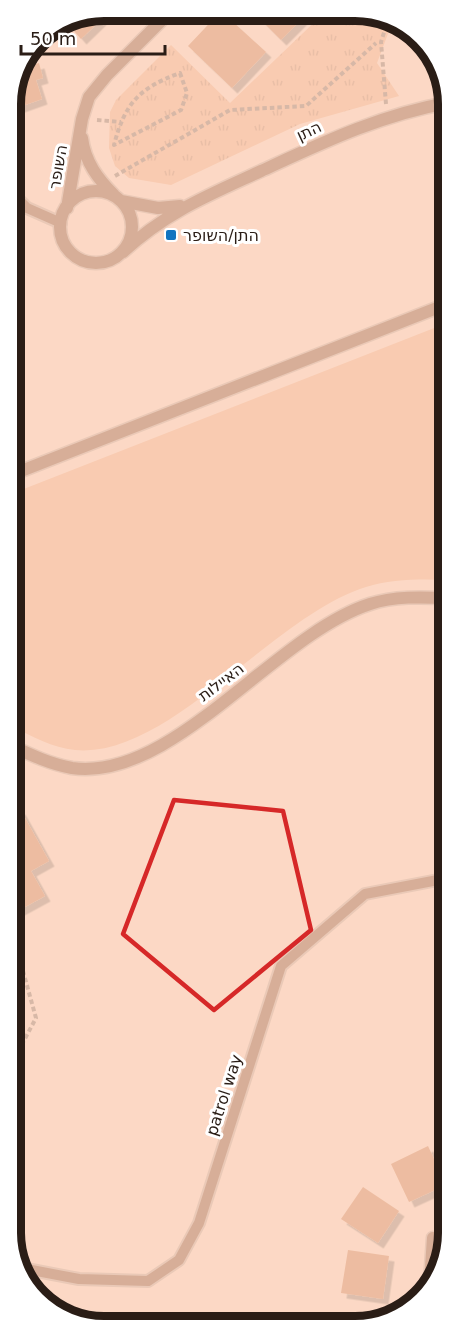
<svg xmlns="http://www.w3.org/2000/svg" width="459" height="1337" font-family="'DejaVu Sans',Heebo,sans-serif">
  <style>
    .grass { fill: #f6ba99 }
    .park { fill: url(#park-tufts) }
    .building { fill: #dc9a76; filter: url(#shadow) }
    .lines { fill: none; stroke-linecap: round; stroke-linejoin: round }
    .service-casing { stroke: #d6b6a6; stroke-width: 14 }
    .minor-casing { stroke: #d6b6a6; stroke-width: 15 }
    .tertiary-casing { stroke: #d6b6a6; stroke-width: 15 }
    .path { stroke: #ac9183; stroke-width: 4; stroke-dasharray: 4.5 3; stroke-linecap: butt }
    .service { stroke: #aa7b62; stroke-width: 10 }
    .minor { stroke: #aa7b62; stroke-width: 12 }
    .tertiary { stroke: #aa7b62; stroke-width: 12 }
    .marked { fill: none; stroke: #d62828; stroke-width: 4.5; stroke-linejoin: round }
    .poi-dot { fill: #1374c0; stroke: #fff; stroke-width: 2 }
    .labels { text-anchor: middle; dominant-baseline: central; stroke-width: 6; stroke-linejoin: round; paint-order: stroke }
    .street-label { font-size: 16px; fill: #2a1d16; stroke: #fff }
    .poi-label { font-size: 16px; fill: #2a1d16; stroke: #fff; text-anchor: start }
    .rim { fill: none; stroke: #2a1d16; stroke-width: 8 }
  </style>
  <defs>
    <pattern id="park-tufts" width="24" height="20" patternUnits="userSpaceOnUse" patternTransform="scale(1.5)"><rect width="24" height="20" fill="#f6ba99"/><path d="M3 7l-1-3M5 7V3M7 7l1-3M15 17l-1-3M17 17v-4M19 17l1-3" fill="none" stroke="#d39f83"/></pattern>
    <filter id="shadow"><feDropShadow dx="5.5" dy="5.5" stdDeviation="0" flood-color="#0004"/></filter>
  </defs>
  <rect width="100%" height="100%" fill="#fcd8c5"/>
  <path class="grass" d="M447 323V580C421 579 391 579 366 587 272 616 169 759 75 750 53 748 31 736 12 726L11 494Z"/>
  <path class="park" d="M325 12H373L392 23 377 63 399 96 300 124 171 185 129 178 115 166 109 148 110 112 116 100 171 45 230 103Z"/>
  <path class="building" d="M104 10 110 11 81 39 68 24Z
    M221 11 266 52 232 88 188 46Z
    M253 12H309L281 40Z
    M39 63 43 78 36 80 42 99 11 110V98L26 67Z
    M20 809 49 861 31 871 45 896 12 914V813Z
    M428 1146 446 1185 409 1202 391 1164Z
    M363 1187 399 1211 378 1243 341 1219Z
    M348 1250 389 1256 383 1299 341 1293Z
    M351 1314H391L373 1325H351Z"/>
  <g class="lines">
    <defs>
      <path id="service" d="M11 192 27 208 61 223
        M21 1268 79 1279 148 1281 179 1260 199 1223 281 966 365 894 438 880 448 885"/>
      <path id="minor" d="M430 1282 433 1238"/>
      <path id="tertiary" d="M82 138C85 162 98 179 114 195
        M60 227a36 36 0 1 1 72 0a36 36 0 1 1-72 0Z
        M121 201 158 208 180 206
        M67 208 82 119 89 97 107 75 171 11
        M123 252C166 212 209 195 261 171 322 143 380 115 447 103
        M11 475 447 304
        M12 746C31 755 50 764 72 768 173 782 274 635 370 604 394 596 422 597 447 598"/>
    </defs>
    <use href="#service" class="service-casing"/>
    <use href="#minor" class="minor-casing"/>
    <use href="#tertiary" class="tertiary-casing"/>
    <path class="path" d="M180 73 187 93 181 110 114 145C125 103 139 88 180 73Z
      M386 104 381 42 388 20
      M97 120 121 122
      M115 176 230 110 306 106 376 43
      M12 951 23 971 36 1018 21 1046 12 1054"/>
    <use href="#service" class="service"/>
    <use href="#minor" class="minor"/>
    <use href="#tertiary" class="tertiary"/>
  </g>
  <path d="M0 0H459V1337H0ZM174 800 283 811 311 930 214 1010 123 934Z" fill="#fcd8c5" fill-opacity=".55" fill-rule="evenodd"/>
  <path class="marked" d="M174 800 283 811 311 930 214 1010 123 934Z"/>
  <rect class="poi-dot" x="165" y="229" width="12" height="12" rx="3"/>
  <g class="labels">
    <g class="street-label">
      <text transform="translate(309 131) rotate(-25)">התן</text>
      <text transform="translate(58 167) rotate(-80)">השופר</text>
      <text transform="translate(221 682) rotate(-37)">האיילות</text>
      <text transform="translate(224 1095) rotate(-72)">patrol way</text>
    </g>
    <g class="poi-label">
      <text x="183" y="235">התן/השופר</text>
    </g>
  </g>
  <path d="M0 0H459V1337H0ZM104 21H355A83 83 0 0 1 438 104V1233A83 83 0 0 1 355 1316H104A83 83 0 0 1 21 1233V104A83 83 0 0 1 104 21Z" fill="#fff" fill-rule="evenodd"/>
  <path class="rim" d="M104 21H355A83 83 0 0 1 438 104V1233A83 83 0 0 1 355 1316H104A83 83 0 0 1 21 1233V104A83 83 0 0 1 104 21Z"/>
  <path d="M21 45v9h144v-9" fill="none" stroke="#2a1d16" stroke-width="3"/>
  <text x="30" y="45" font-size="18" fill="#2a1d16" stroke="#ffffff" stroke-width="4.5" paint-order="stroke">50 m</text>
</svg>
